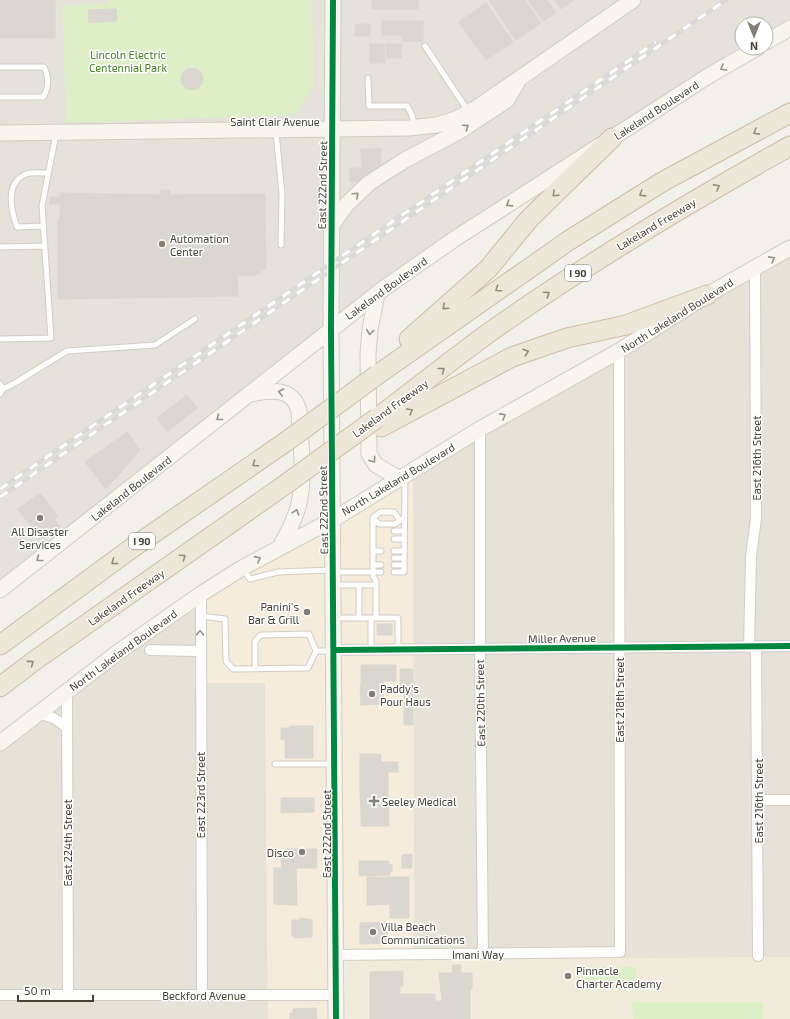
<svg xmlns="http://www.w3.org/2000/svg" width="790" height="1019" font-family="'Exo 2',sans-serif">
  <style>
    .residential { fill: #e7e2d7 }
    .commercial { fill: #f6ecdb }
    .industrial { fill: #e5e1db }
    .education { fill: #f1ebdb }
    .green { fill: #deefc7 }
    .building { fill: #dad7d1; stroke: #dad7cf }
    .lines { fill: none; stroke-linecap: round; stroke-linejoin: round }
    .lane-casing { stroke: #d0cdc7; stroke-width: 7 }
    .street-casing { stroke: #d0cdc7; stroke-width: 12 }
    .secondary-casing { stroke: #d2cdc0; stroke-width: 17 }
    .highway-casing { stroke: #ccbea2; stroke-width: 21 }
    .lane { stroke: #fdfdfc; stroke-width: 5 }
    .street { stroke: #fdfdfc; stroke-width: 10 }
    .secondary { stroke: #f7f5ee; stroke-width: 15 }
    .highway { stroke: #ece7d9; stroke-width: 19 }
    .rail-casing { stroke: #d9d9d8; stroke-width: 4.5 }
    .rail { stroke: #fff; stroke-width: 3; stroke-dasharray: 9; stroke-linecap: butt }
    .highway-bridge-casing { stroke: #ccbea2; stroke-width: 21; stroke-linecap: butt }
    .highway-bridge { stroke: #ece7d9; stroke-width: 19 }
    .cycleway-casing { stroke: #fff; stroke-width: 8 }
    .cycleway { stroke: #00873e; stroke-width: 6 }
    .oneway { stroke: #979288 }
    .oneway2 { stroke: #928c7f }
    .oneway3 { stroke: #9a968f }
    .poi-dot { fill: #847e74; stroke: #fff; stroke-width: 1.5 }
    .labels { text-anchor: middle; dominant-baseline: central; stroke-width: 3; stroke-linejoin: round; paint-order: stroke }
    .shield { fill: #fff; stroke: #807a72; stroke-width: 1 }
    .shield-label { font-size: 10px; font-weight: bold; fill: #494135 }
    .park-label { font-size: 11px; fill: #438121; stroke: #fff }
    .street-label { font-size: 11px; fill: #494135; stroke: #fff }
    .poi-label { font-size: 11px; fill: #494135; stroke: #fff; text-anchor: start }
  </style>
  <rect width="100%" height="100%" fill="#f2f0ea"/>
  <path class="residential" d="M790 248V957L620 959V953L414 954 413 471Z
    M201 594 265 683 268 1019H0V743Z"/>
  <path class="commercial" d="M413 471 414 954 336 955V1019H268L265 683H200L201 594Z"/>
  <path class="industrial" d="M0 0H790V28L766 42V24H742V48L456 238 0 590Z"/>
  <path class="education" d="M790 957V1019H345L346 964 355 960Z"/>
  <path class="green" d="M107 0H312L314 86 294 115 66 123 62 5 107 4Z
    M581 967H636V989L581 990Z
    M632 1002H763V1019H633Z"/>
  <path class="building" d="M0 0H55V38H0Z
    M372 0H418V9H372Z
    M489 0H524L541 23 516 40Z
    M528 0H547L556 13 543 21Z
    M555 0H574L561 9Z
    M486 3 513 42 486 60 459 22Z
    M116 9 117 21 89 23 88 10Z
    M382 21H423V41H402V35H382Z
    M356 24H370V36H355Z
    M370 44H384L385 63H370Z
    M386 44H402L401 58H387Z
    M181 79a11 11 0 1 1 22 0a11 11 0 1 1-22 0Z
    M361 149H381L380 169 364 181 350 182V168H362Z
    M160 190H170V195L265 194 266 268 256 275 237 276 238 296 58 299V219H60V204H50V197H60V193L160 195Z
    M187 395 197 408 167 432 157 418Z
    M127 432 140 450 106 489 85 462Z
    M40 493 58 516 54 519 60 527 42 541 18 509Z
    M377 624H392V635H377Z
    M361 665H396V681H384V686H373V683H369V685L361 686Z
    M400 669H413V694H407V689H400Z
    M369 683H373V686L383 685V704L361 705 360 686 369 685Z
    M404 694H413V725H404Z
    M290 726H313V758H285V739L281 740V728H290Z
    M360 754H381V762H398V772H360Z
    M360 772H388V791H360Z
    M360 791H388L389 813H361Z
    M281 798H314V812L281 813Z
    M361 813H389V819H361Z
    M361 819H389V826H361Z
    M287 849H317V868H282L281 858H287Z
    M412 854V868H402V855Z
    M359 861H389V865L392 864V871H390V875L359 876Z
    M274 868H296L297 905 274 904Z
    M367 877H409V918H390V904L367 905Z
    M300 918 312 920V937L295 938V936H292V920H300Z
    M388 922V943L360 944V923Z
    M452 965H461V973H472V989H470V1019H370V972L403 971V986H400V994H435V1001H442L439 973H453Z
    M293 1009 316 1008 317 1019H290V1013H293Z"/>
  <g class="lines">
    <defs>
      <path id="lane" d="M425 46 468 111
        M0 67H44C49 76 49 88 43 97H0
        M368 78 369 106H407L412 115 415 127
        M276 132 282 194 281 245
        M43 226 17 227C11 210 5 183 26 174 32 172 42 173 48 173
        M0 247 45 246
        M0 339 51 338 42 206 56 134
        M0 384 3 389 0 394
        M3 389 15 383 67 351 155 345 195 319
        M373 518 379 524H395L402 519
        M394 531H404
        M394 539H404
        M373 551H381
        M394 551H404
        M394 558H404
        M373 565H381
        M394 565H404
        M243 569 250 579 278 572 331 570
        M334 572H381
        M394 572H404L405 479
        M335 585H376
        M359 585V618
        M201 616 225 619 226 661 233 669 308 668 316 651H332
        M335 618H398V650
        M371 618V650
        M376 618V581L373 576V518L380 512H394L399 519
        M255 668V641L261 635 309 634 316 651
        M275 764H332"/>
      <path id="street" d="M480 429V649L483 954
        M201 594 202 995
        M749 647 751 557 756 518 755 268
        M756 647 758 956
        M150 650 199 651
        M335 650 790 646
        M67 691 68 995
        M37 714C50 715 57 719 67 728
        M758 800H790
        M336 955 620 952 619 351
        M0 995H336"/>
      <path id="secondary" d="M333 0 331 329 336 1019
        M766 42 790 28
        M0 133 409 128 437 125 456 119 478 107 633 0
        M332 225 346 205 369 183 405 160 460 131 507 100 518 81
        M377 294 370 329 368 354 369 454 376 465 400 479
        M251 394C271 390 293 387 299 411 300 439 305 470 300 498 297 516 288 532 280 547
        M0 590 383 289 456 238 710 75 757 48
        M0 743 117 653 201 594 242 568 334 519 480 429 619 351 707 295 790 248"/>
      <path id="highway" d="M409 339 488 269 529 219 612 138
        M377 375 568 241 662 182 790 113
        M377 418C417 388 456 356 497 327 591 261 690 202 790 146
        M381 427 512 357 567 338 626 325 707 295
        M0 645 132 548 287 441
        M0 687 34 661 286 484"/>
    </defs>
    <use href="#lane" class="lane-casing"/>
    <use href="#street" class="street-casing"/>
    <use href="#secondary" class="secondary-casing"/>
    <use href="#highway" class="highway-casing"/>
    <use href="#lane" class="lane"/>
    <use href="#street" class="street"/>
    <use href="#secondary" class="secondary"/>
    <use href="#highway" class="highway"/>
    <defs>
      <path id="rail" d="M0 489 656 42
        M0 497 726 0"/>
    </defs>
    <use href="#rail" class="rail-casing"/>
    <use href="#rail" class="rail"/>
    <defs>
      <path id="highway-bridge" d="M287 441 377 375
        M286 484 377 418"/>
    </defs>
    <use href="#highway-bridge" class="highway-bridge-casing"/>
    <use href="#highway-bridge" class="highway-bridge"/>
    <defs>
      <path id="cycleway" d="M333 0 331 329 336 1019
        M335 650 790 646"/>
    </defs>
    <use href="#cycleway" class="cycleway-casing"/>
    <use href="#cycleway" class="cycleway"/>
  </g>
  <defs><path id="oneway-chevron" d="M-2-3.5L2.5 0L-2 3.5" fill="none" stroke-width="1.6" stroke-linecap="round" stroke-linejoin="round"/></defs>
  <g class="oneway">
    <use href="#oneway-chevron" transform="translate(723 68) rotate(150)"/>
    <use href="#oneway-chevron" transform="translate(466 127) rotate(-34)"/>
    <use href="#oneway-chevron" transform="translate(356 195) rotate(-43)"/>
    <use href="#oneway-chevron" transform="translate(509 204) rotate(147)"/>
    <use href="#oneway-chevron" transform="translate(772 259) rotate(-29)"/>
    <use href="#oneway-chevron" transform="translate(370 332) rotate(96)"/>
    <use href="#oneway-chevron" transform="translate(281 392) rotate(-167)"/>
    <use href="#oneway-chevron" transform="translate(503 416) rotate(-29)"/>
    <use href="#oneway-chevron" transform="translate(219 418) rotate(142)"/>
    <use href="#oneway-chevron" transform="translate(373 460) rotate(54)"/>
    <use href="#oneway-chevron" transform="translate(296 512) rotate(-72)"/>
    <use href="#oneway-chevron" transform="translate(39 559) rotate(142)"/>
    <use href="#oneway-chevron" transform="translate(258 559) rotate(-29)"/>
  </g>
  <g class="oneway2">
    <use href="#oneway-chevron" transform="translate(756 132) rotate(151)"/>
    <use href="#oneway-chevron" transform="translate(717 187) rotate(-29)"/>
    <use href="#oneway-chevron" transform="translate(555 194) rotate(136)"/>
    <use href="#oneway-chevron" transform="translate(642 194) rotate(148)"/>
    <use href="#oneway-chevron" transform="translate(498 289) rotate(145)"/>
    <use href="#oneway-chevron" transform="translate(547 294) rotate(-34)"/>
    <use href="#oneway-chevron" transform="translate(445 307) rotate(138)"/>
    <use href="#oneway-chevron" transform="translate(526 352) rotate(-19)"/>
    <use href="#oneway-chevron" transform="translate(442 370) rotate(-38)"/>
    <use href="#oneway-chevron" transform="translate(410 411) rotate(-30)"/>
    <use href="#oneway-chevron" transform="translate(255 464) rotate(146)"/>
    <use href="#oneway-chevron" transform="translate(183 557) rotate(-35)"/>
    <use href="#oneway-chevron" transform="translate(114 562) rotate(144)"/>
    <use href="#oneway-chevron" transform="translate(31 663) rotate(-37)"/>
  </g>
  <use class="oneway3" href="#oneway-chevron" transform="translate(200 633) rotate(-89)"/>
  <g class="poi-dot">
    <circle cx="162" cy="244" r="4"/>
    <circle cx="40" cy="518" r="4"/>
    <circle cx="307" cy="612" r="4"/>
    <circle cx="372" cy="694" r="4"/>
    <path d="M372 795h4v4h4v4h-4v4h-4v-4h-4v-4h4z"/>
    <circle cx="302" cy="852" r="4"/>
    <circle cx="373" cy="932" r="4"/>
    <circle cx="568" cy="976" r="4"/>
  </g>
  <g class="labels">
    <g class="shield">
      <rect x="565" y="265" width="26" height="16" rx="3"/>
      <rect x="129" y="533" width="26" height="16" rx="3"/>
    </g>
    <g class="shield-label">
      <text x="578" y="273">I 90</text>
      <text x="142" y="541">I 90</text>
    </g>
    <g class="park-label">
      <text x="128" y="54">Lincoln Electric<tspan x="128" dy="13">Centennial Park</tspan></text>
    </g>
    <g class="street-label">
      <text transform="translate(656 110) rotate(-33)">Lakeland Boulevard</text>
      <text x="275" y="121">Saint Clair Avenue</text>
      <text transform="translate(322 185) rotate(-89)">East 222nd Street</text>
      <text transform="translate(656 224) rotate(-31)">Lakeland Freeway</text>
      <text transform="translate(386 288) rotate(-36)">Lakeland Boulevard</text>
      <text transform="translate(677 315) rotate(-32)">North Lakeland Boulevard</text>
      <text transform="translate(390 408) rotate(-36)">Lakeland Freeway</text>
      <text transform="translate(756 458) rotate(-90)">East 216th Street</text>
      <text transform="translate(398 479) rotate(-31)">North Lakeland Boulevard</text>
      <text transform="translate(131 488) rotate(-38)">Lakeland Boulevard</text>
      <text transform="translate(323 510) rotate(-91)">East 222nd Street</text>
      <text transform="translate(126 597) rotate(-35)">Lakeland Freeway</text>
      <text transform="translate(562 638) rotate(-1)">Miller Avenue</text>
      <text transform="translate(123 650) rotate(-36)">North Lakeland Boulevard</text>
      <text transform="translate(619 700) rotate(-90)">East 218th Street</text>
      <text transform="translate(480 703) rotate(-91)">East 220th Street</text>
      <text transform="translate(200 795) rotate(-90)">East 223rd Street</text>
      <text transform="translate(758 801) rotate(-90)">East 216th Street</text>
      <text transform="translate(326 834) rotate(-90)">East 222nd Street</text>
      <text transform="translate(67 843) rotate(-90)">East 224th Street</text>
      <text x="478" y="954">Imani Way</text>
      <text x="204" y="995">Beckford Avenue</text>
    </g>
    <g class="poi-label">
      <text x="170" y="238">Automation<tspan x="170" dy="13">Center</tspan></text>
      <text x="40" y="531" text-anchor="middle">All Disaster<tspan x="40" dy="13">Services</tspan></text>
      <text x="299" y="606" text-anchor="end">Panini's<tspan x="299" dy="13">Bar &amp; Grill</tspan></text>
      <text x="380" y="688">Paddy's<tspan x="380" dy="13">Pour Haus</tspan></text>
      <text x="382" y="801">Seeley Medical</text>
      <text x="294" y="852" text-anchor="end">Disco</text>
      <text x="381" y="926">Villa Beach<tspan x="381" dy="13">Communications</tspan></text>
      <text x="576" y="970">Pinnacle<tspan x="576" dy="13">Charter Academy</tspan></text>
    </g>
  </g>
  <g transform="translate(754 36) rotate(180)"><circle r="19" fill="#ffffff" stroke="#b6b3ae"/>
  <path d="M0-3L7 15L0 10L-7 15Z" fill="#847e74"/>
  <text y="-6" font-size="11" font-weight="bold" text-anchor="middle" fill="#494135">N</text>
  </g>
  <path d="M18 995v6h75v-6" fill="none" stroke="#494135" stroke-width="2"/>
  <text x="24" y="995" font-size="12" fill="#494135" stroke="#ffffff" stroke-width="3" paint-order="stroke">50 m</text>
</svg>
